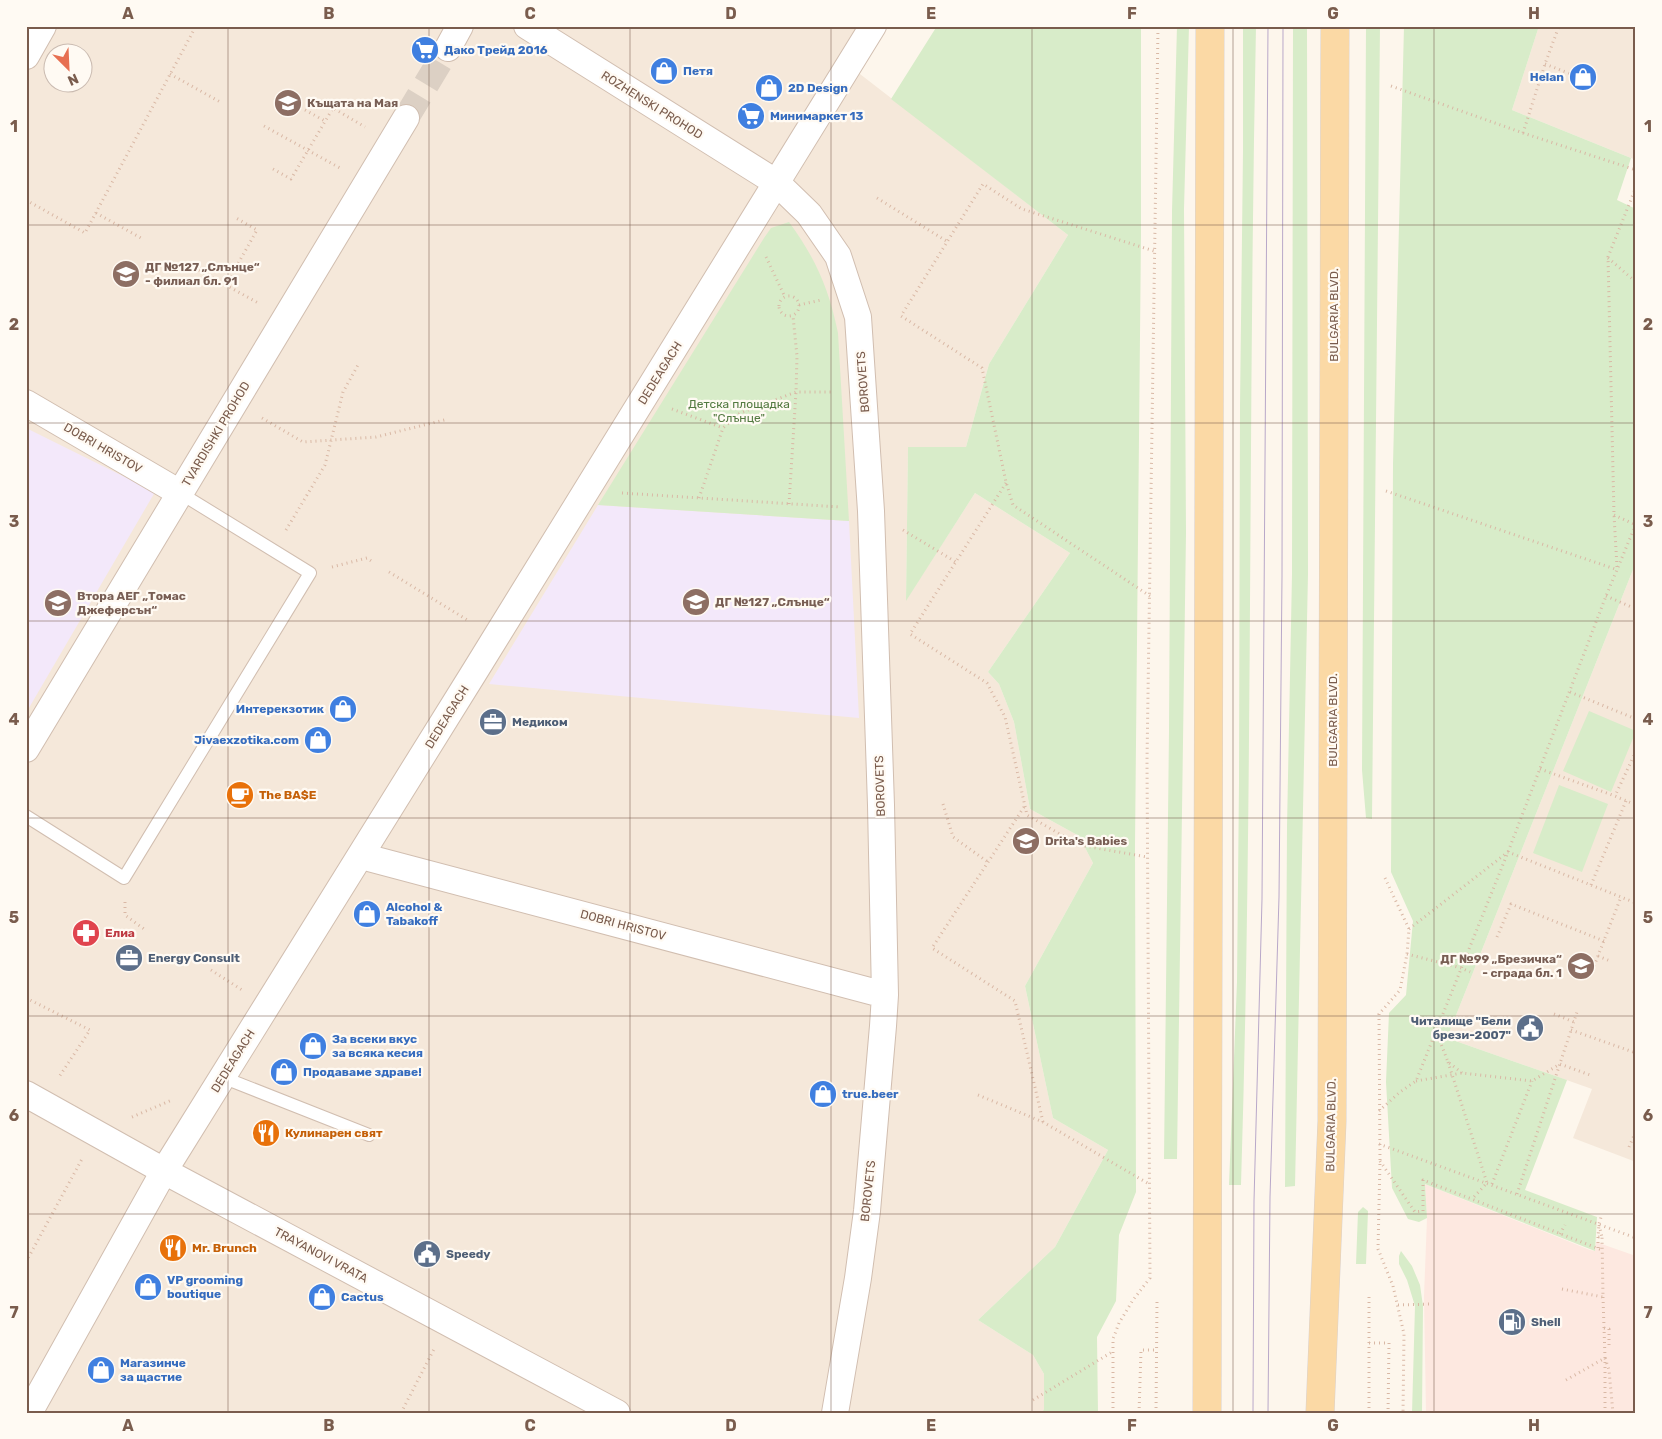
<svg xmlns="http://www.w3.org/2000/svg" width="1662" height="1439" font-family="Rubik,sans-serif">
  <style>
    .residential { fill: #f5e8da; fill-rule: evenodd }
    .commercial { fill: #fde8e0 }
    .education { fill: #f3e8fa }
    .green { fill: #d8ecc9 }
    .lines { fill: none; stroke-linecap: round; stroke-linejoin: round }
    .street-tunnel { stroke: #dcd0c4; stroke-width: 26; stroke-dasharray: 26 13; stroke-linecap: butt }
    .lane-casing { stroke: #d1beb0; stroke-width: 14 }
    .street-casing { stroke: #d1beb0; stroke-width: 28 }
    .primary-casing { stroke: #dad1cd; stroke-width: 29 }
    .path { stroke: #d9b8a5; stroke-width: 3; stroke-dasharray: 1 4; stroke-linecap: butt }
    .lane { stroke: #fff; stroke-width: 12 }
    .street { stroke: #fff; stroke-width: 26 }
    .primary { stroke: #fbd9a5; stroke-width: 28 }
    .tram { stroke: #b9a8c9; stroke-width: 1 }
    .grid { fill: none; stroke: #7a5c4d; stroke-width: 1; stroke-opacity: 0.55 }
    .labels { text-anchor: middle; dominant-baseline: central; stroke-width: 4.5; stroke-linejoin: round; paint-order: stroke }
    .shop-label { font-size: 12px; font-weight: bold; fill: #366cbe; stroke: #fffaf3; text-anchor: start }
    .education-label { font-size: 12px; font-weight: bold; fill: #785e54; stroke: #fffaf3; text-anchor: start }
    .street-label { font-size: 12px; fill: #7a5c4d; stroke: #fffaf3 }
    .park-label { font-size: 12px; fill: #537a41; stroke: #fffaf3 }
    .service-label { font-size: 12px; font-weight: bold; fill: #4e5e75; stroke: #fffaf3; text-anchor: start }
    .food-label { font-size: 12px; font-weight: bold; fill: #c56008; stroke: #fffaf3; text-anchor: start }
    .health-label { font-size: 12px; font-weight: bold; fill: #be3a42; stroke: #fffaf3; text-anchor: start }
    .neatline { fill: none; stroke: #7a5c4d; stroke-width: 2 }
    .grid-label { font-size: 16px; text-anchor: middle; font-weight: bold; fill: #7a5c4d }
  </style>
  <rect width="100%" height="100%" fill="#fdf6ec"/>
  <path class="residential" d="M26 26H858L838 57 1068 235 989 364 966 447H908L906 600 975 493 1070 553 988 672 999 684 1014 722 1030 809 1079 836 1093 863 1025 986 1053 1118 1108 1150 1055 1247 978 1320 1033 1355 1044 1374V1409L1042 1413H26ZM52 52H82V82H52Z
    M1539 26H1636V160L1512 110Z
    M1636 562V1162L1573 1138 1592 1089 1447 1038Z"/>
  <path class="commercial" d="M1425 1184 1590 1250 1595 1251 1596 1242 1636 1256V1413H1426L1424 1296 1427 1218Z"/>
  <path class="education" d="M26 428 155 492 26 713Z
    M598 505 849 521 859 718 489 684Z"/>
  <path class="green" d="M937 26H1141V234L1135 845 1136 1192 1119 1235 1116 1301 1097 1337 1098 1413H1042L1044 1409V1374L1033 1355 978 1320 1055 1247 1108 1150 1053 1118 1025 986 1093 863 1079 836 1030 809 1014 722 999 684 988 672 1070 553 975 493 906 601 908 447H966L989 364 1068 235 891 99Z
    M1177 26H1189L1184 209 1186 533 1177 1159H1164L1169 731 1172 211Z
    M1243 26H1256C1248 413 1253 799 1241 1185H1229L1237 982 1239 782 1240 407 1243 151Z
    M1293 26H1307L1308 574 1295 1186 1285 1187 1287 827 1292 574Z
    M1366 26H1380L1372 819 1366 818 1362 770Z
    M1404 26H1539L1512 110 1631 158 1617 200 1636 209V562L1447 1038 1567 1080 1525 1190 1597 1217 1595 1251 1425 1184 1427 1218 1419 1222 1408 1219 1392 1188 1386 1082 1389 1013 1406 995 1413 921 1391 872 1393 464Z
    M789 222C816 259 829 289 838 333L849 521 598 505 764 238 771 228Z
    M1589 711 1636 731 1611 792 1563 771Z
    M1559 785 1608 804 1582 872 1533 853Z
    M1363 1207 1368 1211 1366 1264H1356L1358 1212Z
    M1401 1251 1412 1266 1420 1285 1423 1306 1422 1413H1412L1415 1306 1407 1280 1399 1264V1256Z"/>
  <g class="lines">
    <path class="street-tunnel" d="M406 118 448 48"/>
    <defs>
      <path id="lane" d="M26 816 124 878 310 573 180 493
        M222 1077 369 1135"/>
      <path id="street" d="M527 26 777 183 809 214 838 256 858 317 871 511 881 805 885 995 883 1026 867 1211 858 1278 835 1413
        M448 48 460 26
        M26 56 43 26
        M26 403 180 493
        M26 749 406 118
        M361 856 885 995
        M26 1094 164 1171 617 1413
        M29 1413 164 1171 475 671 873 26"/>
      <path id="primary" d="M1207 1413 1210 26
        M1320 1413 1332 1121 1335 26"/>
    </defs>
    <use href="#lane" class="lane-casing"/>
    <use href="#street" class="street-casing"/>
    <use href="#primary" class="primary-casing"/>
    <path class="path" d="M1545 64 1576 76
      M170 74 222 103
      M1391 86 1523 133 1636 170
      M305 110 325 121
      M264 126 340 168
      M1523 133 1545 64 1559 26
      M273 169 291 179 333 108 365 127
      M877 198 948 242
      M26 200 85 233 196 26
      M96 213 141 238
      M766 257 785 297
      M1608 258 1636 282
      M186 263 260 304
      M226 285 257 230 236 218
      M779 306a10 10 0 1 1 20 0a10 10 0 1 1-20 0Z
      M799 305 821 300
      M672 409 723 428
      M262 418 303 442 376 437 448 419
      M1006 483 910 634 987 683 1005 717 1027 815 1079 845 1147 857
      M1386 491 1618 570
      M622 493 840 507
      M699 498 723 428 740 413 796 392H834
      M789 504 796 392 797 356 793 316
      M1614 515 1636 525
      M286 530 325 465 343 392 358 365
      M903 530 956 562
      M332 567 367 558 374 563
      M1617 567 1614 515 1608 257 1636 187
      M389 572 469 621
      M1150 596 1013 505 1006 482 982 368 901 316 983 184 1022 209 1154 251
      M1606 596 1636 609
      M1570 692 1636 719
      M1636 751 1615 796 1636 805
      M1540 769 1615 796
      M943 804 953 837 988 862
      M1024 807 932 948 1015 1001 1043 1122
      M1385 878 1409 929 1407 954 1400 990 1379 1014 1380 1161 1378 1249 1393 1286 1404 1334 1403 1413
      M1591 885 1626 801
      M125 902V915L144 929
      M1409 929 1508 852 1636 903
      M1497 937 1511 904 1604 941
      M1407 954 1461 968 1470 972
      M1598 956 1610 961
      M1594 966 1621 897
      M211 970 242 990
      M26 998 90 1030 59 1077
      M1554 1014 1574 1022
      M1571 1030 1636 1053
      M1436 1031 1448 1062 1462 1073
      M1448 1062 1487 1183 1472 1199
      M1416 1081 1462 1073 1532 1081 1560 1064 1590 1075
      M978 1095 1043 1122 1149 1184
      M1379 1111 1400 1092 1416 1081 1508 852 1606 596 1636 524
      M132 1117 172 1100
      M1379 1144 1636 1238
      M1629 1147 1636 1131
      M1380 1161 1415 1212 1423 1211V1180L1602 1250
      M1492 1184 1532 1081
      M1517 1194 1577 1012
      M1599 1225 1602 1237H1598L1599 1224 1602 1214
      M1560 1234 1565 1225
      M1598 1237V1249
      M26 1262 82 1159
      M1562 1289 1603 1297 1602 1237
      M1603 1297 1605 1358V1413
      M1398 1305 1432 1304
      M1604 1328 1609 1329V1349
      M1369 1343H1389L1388 1413
      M1566 1380 1605 1358 1609 1370 1613 1413
      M1033 1400 1112 1352
      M401 1413 434 1349
      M1113 1413V1339L1119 1323 1133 1300 1150 1278 1147 761 1158 26
      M1139 1413 1141 1350H1157
      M1156 1413 1157 1300
      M1369 1413V1293"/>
    <use href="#lane" class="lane"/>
    <use href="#street" class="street"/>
    <use href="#primary" class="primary"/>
    <path class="tram" d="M1253 1413 1254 1201 1262 899 1268 26
      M1268 1413 1270 1197 1279 897 1282 576 1283 26"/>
  </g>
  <path class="grid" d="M228 26V1413M429 26V1413M630 26V1413M831 26V1413M1032 26V1413M1233 26V1413M1434 26V1413M26 225H1636M26 423H1636M26 621H1636M26 818H1636M26 1016H1636M26 1214H1636"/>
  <defs>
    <symbol id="supermarket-disc" viewBox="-11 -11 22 22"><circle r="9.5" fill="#3f7fe0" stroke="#fffaf3"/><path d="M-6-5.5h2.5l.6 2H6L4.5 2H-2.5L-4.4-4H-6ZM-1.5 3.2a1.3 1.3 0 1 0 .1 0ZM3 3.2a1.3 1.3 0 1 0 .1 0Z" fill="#fff"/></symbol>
    <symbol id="shop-disc" viewBox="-11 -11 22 22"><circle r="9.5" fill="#3f7fe0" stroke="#fffaf3"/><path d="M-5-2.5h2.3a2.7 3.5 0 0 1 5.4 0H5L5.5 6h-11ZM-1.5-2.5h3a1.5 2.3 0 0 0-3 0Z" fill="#fff"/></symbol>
    <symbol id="school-disc" viewBox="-11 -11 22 22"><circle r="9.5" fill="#8d6e63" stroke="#fffaf3"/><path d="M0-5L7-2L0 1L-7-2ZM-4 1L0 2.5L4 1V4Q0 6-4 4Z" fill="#fff"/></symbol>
    <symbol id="office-disc" viewBox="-11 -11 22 22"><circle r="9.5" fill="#5c6f8a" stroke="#fffaf3"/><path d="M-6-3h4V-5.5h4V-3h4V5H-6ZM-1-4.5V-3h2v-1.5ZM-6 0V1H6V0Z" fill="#fff"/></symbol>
    <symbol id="cafe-disc" viewBox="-11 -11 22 22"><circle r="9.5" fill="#e8710a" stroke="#fffaf3"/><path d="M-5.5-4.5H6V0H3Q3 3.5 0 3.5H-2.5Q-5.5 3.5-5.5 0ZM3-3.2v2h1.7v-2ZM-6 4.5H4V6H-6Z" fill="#fff"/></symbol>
    <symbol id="pharmacy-disc" viewBox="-11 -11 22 22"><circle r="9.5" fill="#e0444e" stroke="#fffaf3"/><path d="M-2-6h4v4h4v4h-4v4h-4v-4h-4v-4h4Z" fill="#fff"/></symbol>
    <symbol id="civic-disc" viewBox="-11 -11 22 22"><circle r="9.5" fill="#5c6f8a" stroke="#fffaf3"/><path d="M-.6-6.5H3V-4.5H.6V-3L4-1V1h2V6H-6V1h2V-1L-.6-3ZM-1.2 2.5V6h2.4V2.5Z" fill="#fff"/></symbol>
    <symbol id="restaurant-disc" viewBox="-11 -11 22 22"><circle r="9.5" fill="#e8710a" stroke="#fffaf3"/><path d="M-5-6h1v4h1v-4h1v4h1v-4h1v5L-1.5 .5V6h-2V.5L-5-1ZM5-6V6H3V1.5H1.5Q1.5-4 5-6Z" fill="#fff"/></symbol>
    <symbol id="fuel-disc" viewBox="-11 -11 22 22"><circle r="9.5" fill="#5c6f8a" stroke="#fffaf3"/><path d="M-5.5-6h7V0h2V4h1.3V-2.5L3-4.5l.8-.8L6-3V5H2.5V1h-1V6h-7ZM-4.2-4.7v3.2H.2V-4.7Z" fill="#fff"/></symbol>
  </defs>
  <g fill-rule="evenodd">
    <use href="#supermarket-disc" x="409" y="34" width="32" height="32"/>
    <use href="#shop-disc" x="648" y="55" width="32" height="32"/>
    <use href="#shop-disc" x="1567" y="61" width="32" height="32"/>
    <use href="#shop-disc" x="753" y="72" width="32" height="32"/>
    <use href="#school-disc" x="272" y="87" width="32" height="32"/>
    <use href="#supermarket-disc" x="735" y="100" width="32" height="32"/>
    <use href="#school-disc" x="110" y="258" width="32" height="32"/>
    <use href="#school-disc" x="680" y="586" width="32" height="32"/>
    <use href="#school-disc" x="42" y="587" width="32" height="32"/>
    <use href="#shop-disc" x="327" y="693" width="32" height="32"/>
    <use href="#office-disc" x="477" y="706" width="32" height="32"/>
    <use href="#shop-disc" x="302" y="724" width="32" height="32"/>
    <use href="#cafe-disc" x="224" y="779" width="32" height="32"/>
    <use href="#school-disc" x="1010" y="825" width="32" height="32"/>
    <use href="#shop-disc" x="351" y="898" width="32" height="32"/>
    <use href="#pharmacy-disc" x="70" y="917" width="32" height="32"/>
    <use href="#office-disc" x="113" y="942" width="32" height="32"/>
    <use href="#school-disc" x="1565" y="950" width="32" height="32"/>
    <use href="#civic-disc" x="1514" y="1012" width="32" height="32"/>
    <use href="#shop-disc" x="297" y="1030" width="32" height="32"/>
    <use href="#shop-disc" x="268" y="1056" width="32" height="32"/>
    <use href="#shop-disc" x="807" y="1078" width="32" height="32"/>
    <use href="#restaurant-disc" x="250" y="1117" width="32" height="32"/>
    <use href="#restaurant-disc" x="157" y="1232" width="32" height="32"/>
    <use href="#civic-disc" x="411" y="1238" width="32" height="32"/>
    <use href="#shop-disc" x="132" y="1271" width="32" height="32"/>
    <use href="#shop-disc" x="306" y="1281" width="32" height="32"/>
    <use href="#fuel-disc" x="1496" y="1306" width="32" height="32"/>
    <use href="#shop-disc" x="85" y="1354" width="32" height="32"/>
  </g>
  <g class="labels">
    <g class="shop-label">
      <text x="444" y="50">Дако Трейд 2016</text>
      <text x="683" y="71">Петя</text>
      <text x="1564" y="77" text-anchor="end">Helan</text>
      <text x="788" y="88">2D Design</text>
      <text x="770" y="116">Минимаркет 13</text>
      <text x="324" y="709" text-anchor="end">Интерекзотик</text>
      <text x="299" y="740" text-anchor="end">Jivaexzotika.com</text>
      <text x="386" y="907">Alcohol &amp;<tspan x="386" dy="14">Tabakoff</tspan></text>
      <text x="332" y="1039">За всеки вкус<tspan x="332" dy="14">за всяка кесия</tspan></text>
      <text x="303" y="1072">Продаваме здраве!</text>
      <text x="842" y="1094">true.beer</text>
      <text x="167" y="1280">VP grooming<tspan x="167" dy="14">boutique</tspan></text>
      <text x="341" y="1297">Cactus</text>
      <text x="120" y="1363">Магазинче<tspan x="120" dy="14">за щастие</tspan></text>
    </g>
    <g class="education-label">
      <text x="307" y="103">Къщата на Мая</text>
      <text x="145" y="267">ДГ №127 „Слънце“<tspan x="145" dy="14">- филиал бл. 91</tspan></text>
      <text x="77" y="596">Втора АЕГ „Томас<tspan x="77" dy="14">Джеферсън“</tspan></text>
      <text x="715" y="602">ДГ №127 „Слънце“</text>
      <text x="1045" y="841">Drita's Babies</text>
      <text x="1562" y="959" text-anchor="end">ДГ №99 „Брезичка“<tspan x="1562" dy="14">- сграда бл. 1</tspan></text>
    </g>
    <g class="street-label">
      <text transform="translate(652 105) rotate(32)">ROZHENSKI PROHOD</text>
      <text transform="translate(1334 315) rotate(-90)">BULGARIA BLVD.</text>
      <text transform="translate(660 373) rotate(-58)">DEDEAGACH</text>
      <text transform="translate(863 382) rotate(-94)">BOROVETS</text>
      <text transform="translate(216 434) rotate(-59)">TVARDISHKI PROHOD</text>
      <text transform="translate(103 448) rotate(30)">DOBRI HRISTOV</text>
      <text transform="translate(447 717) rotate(-58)">DEDEAGACH</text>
      <text transform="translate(1333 720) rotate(-90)">BULGARIA BLVD.</text>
      <text transform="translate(880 786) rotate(-92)">BOROVETS</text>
      <text transform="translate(623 925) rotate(15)">DOBRI HRISTOV</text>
      <text transform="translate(233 1061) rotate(-58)">DEDEAGACH</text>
      <text transform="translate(1331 1125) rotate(-89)">BULGARIA BLVD.</text>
      <text transform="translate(868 1191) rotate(-84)">BOROVETS</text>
      <text transform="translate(321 1255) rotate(28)">TRAYANOVI VRATA</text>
    </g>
    <g class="park-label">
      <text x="739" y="404">Детска площадка<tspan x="739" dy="14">"Слънце"</tspan></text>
    </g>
    <g class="service-label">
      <text x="512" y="722">Медиком</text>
      <text x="148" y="958">Energy Consult</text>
      <text x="1511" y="1021" text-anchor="end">Читалище "Бели<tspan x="1511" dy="14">брези-2007"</tspan></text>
      <text x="446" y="1254">Speedy</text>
      <text x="1531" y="1322">Shell</text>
    </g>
    <g class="food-label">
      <text x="259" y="795">The BA$E</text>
      <text x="285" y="1133">Кулинарен свят</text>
      <text x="192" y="1248">Mr. Brunch</text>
    </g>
    <g class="health-label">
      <text x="105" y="933">Елиа</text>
    </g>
  </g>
  <rect width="1662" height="1439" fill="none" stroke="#fffaf3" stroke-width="55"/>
  <g transform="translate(68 68) rotate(156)"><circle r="24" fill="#fffaf3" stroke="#cabbb1"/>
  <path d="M0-4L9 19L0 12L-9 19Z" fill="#e76f51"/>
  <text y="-8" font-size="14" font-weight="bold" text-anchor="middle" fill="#7a5c4d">N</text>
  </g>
  <rect x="28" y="28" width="1606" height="1384" class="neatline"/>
  <g class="grid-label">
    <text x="128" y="19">A</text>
    <text x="329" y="19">B</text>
    <text x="530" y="19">C</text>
    <text x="731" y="19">D</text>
    <text x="931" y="19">E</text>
    <text x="1132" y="19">F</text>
    <text x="1333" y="19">G</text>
    <text x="1534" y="19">H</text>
    <text x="14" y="132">1</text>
    <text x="1648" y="132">1</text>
    <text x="14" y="330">2</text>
    <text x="1648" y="330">2</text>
    <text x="14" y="527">3</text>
    <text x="1648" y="527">3</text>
    <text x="14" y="725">4</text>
    <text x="1648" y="725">4</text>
    <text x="14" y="923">5</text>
    <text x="1648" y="923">5</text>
    <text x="14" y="1121">6</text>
    <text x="1648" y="1121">6</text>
    <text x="14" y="1318">7</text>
    <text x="1648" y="1318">7</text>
    <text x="128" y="1431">A</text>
    <text x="329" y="1431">B</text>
    <text x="530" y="1431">C</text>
    <text x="731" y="1431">D</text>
    <text x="931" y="1431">E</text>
    <text x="1132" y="1431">F</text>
    <text x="1333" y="1431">G</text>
    <text x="1534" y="1431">H</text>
  </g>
</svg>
